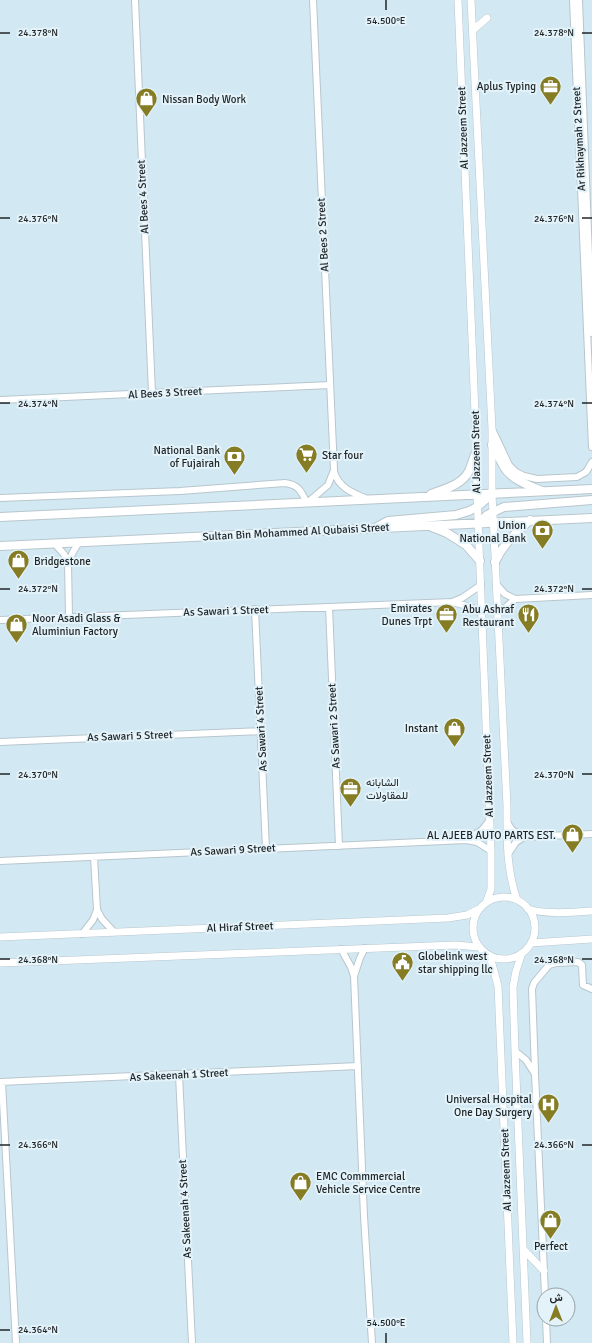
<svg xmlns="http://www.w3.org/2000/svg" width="592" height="1343" font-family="Signika,Vazirmatn,sans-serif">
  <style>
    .built { fill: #d2e9f4; fill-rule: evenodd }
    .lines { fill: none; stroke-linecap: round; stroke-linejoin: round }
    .minor-casing { stroke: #b8c6cd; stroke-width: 8 }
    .tertiary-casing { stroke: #b8c6cd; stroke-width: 8 }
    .secondary-casing { stroke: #b8c6cd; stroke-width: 10 }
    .minor { stroke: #fff; stroke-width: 6 }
    .tertiary { stroke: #fff; stroke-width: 7 }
    .secondary { stroke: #fff; stroke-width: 8 }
    .ticks { fill: none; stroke: #202628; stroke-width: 1.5 }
    .labels { text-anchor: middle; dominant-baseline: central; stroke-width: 4; stroke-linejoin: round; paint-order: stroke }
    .poi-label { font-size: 11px; fill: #202628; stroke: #e4f3fa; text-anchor: end }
    .street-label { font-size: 11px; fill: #202628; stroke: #e4f3fa }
    .ticks-label { font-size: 10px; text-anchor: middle; fill: #202628; stroke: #e4f3fa; stroke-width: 4; stroke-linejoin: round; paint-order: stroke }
  </style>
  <rect width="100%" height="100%" fill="#e4f3fa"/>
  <path class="built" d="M0 0H592V1343H0ZM544 1295H568V1319H544Z"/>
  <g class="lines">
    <defs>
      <path id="minor" d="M135 0 152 393
        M573 0 592 447
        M579 0 592 333
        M0 400 330 385
        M492 429 509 465 516 472 524 476 537 479 577 477 586 472 592 462
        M334 472C339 488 353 493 367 499
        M0 498 180 491 285 483C299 485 301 491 307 503L328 485 334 470 313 0
        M54 543 64 554 68 563
        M497 585 505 594 515 599 592 595
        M452 602 462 598 481 585
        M329 607 339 846
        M255 609 266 849
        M498 614 515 599
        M69 617 68 563 73 552 79 542
        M0 620 452 602 471 607 482 614
        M0 742 260 731
        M507 822 512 830 524 837 592 834
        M466 840 482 830 489 821
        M508 854 516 842 524 837
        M94 857 97 910 102 919 114 932
        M0 861 466 840 477 842 491 851
        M82 934 93 920 97 910
        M341 949 351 967 354 976 364 1216 372 1343
        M354 976 360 958 365 948
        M515 1051 526 1060 535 1074 545 1295
        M535 1071 532 989 534 983 549 965 556 963 578 962 582 965 583 985 592 989
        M179 1075 192 1343
        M0 1082 358 1066
        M2 1082 16 1343
        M546 1319 547 1343"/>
      <path id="tertiary" d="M458 0 476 437 477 494 491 851V889L486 903
        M471 0 492 429V494L507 806C507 839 506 868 517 900
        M473 30 487 18
        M473 928a31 31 0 1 1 62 0a31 31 0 1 1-62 0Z
        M528 909C549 915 570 912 592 911
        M0 937 448 918 467 915 479 909
        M531 943 592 939
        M484 952 491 960 498 986 513 1343
        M522 953 516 971 513 987 515 1051 527 1343
        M0 963 455 945 479 947
        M524 1250 544 1271"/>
      <path id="secondary" d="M492 445C496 451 499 458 503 465 511 480 528 485 542 491
        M431 494C445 489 462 485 469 471 472 465 473 458 476 453
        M0 517 592 489
        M479 523 487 515 504 507 592 500
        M377 527 388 521 456 515 469 511 477 507 492 494
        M432 527 447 533 466 545 480 561
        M0 546 592 518
        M495 562C503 544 516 533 530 520"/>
    </defs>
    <use href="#minor" class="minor-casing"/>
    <use href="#tertiary" class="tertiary-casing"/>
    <use href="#secondary" class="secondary-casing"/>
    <use href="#minor" class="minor"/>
    <use href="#tertiary" class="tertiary"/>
    <use href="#secondary" class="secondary"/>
  </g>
  <path class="ticks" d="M386 0V10M0 33H10M582 33H592M0 218H10M582 218H592M0 403H10M582 403H592M0 589H10M582 589H592M0 774H10M582 774H592M0 959H10M582 959H592M0 1145H10M582 1145H592M0 1330H10M386 1333V1343"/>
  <defs>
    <symbol id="office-pin" viewBox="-11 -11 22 30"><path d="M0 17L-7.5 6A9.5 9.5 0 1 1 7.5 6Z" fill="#857c23" stroke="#e4f3fa"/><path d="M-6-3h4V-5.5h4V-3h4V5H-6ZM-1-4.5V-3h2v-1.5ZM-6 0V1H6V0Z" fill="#fff"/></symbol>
    <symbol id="shop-pin" viewBox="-11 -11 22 30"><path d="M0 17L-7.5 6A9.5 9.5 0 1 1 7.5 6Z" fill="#857c23" stroke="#e4f3fa"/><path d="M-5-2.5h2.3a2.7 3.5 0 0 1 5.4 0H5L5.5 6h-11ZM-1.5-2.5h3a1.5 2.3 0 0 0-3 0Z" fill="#fff"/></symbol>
    <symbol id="supermarket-pin" viewBox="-11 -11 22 30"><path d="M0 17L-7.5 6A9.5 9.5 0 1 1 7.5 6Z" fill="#857c23" stroke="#e4f3fa"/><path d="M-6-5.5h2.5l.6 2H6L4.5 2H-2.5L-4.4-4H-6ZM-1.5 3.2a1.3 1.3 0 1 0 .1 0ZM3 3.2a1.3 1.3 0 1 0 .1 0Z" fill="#fff"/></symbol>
    <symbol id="bank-pin" viewBox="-11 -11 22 30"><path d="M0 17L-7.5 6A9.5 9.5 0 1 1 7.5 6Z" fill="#857c23" stroke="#e4f3fa"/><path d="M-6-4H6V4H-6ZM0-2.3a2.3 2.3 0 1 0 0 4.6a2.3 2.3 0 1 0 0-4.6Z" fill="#fff"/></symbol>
    <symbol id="restaurant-pin" viewBox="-11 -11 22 30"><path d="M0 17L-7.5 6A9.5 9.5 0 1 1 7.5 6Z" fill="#857c23" stroke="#e4f3fa"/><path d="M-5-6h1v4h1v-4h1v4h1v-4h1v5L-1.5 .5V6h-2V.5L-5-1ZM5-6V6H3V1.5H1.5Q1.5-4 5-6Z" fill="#fff"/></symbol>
    <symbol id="civic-pin" viewBox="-11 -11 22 30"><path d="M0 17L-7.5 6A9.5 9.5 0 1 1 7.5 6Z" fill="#857c23" stroke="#e4f3fa"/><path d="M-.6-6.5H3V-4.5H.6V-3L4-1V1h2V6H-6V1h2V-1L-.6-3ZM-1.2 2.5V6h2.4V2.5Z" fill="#fff"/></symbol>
    <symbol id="hospital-pin" viewBox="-11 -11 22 30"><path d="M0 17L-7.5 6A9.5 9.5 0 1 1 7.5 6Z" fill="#857c23" stroke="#e4f3fa"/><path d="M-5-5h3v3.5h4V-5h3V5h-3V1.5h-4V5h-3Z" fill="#fff"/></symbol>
  </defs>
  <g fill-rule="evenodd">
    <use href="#office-pin" x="538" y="74" width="25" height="34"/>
    <use href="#shop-pin" x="134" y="86" width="25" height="34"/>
    <use href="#supermarket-pin" x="294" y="442" width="25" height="34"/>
    <use href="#bank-pin" x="222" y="444" width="25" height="34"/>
    <use href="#bank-pin" x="530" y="518" width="25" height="34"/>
    <use href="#shop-pin" x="6" y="548" width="25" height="34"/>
    <use href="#office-pin" x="434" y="602" width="25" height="34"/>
    <use href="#restaurant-pin" x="516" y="602" width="25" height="34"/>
    <use href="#shop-pin" x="4" y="612" width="25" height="34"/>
    <use href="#shop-pin" x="442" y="716" width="25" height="34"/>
    <use href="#office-pin" x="338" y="776" width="25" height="34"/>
    <use href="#shop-pin" x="560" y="822" width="25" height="34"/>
    <use href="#civic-pin" x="390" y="950" width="25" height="34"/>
    <use href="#hospital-pin" x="536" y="1092" width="25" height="34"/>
    <use href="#shop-pin" x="288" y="1170" width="25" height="34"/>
    <use href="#shop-pin" x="538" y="1208" width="25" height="34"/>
  </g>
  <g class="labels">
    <g class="poi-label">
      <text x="536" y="86">Aplus Typing</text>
      <text x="162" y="99" text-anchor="start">Nissan Body Work</text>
      <text x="220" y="450">National Bank<tspan x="220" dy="13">of Fujairah</tspan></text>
      <text x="322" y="455" text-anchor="start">Star four</text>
      <text x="526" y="525">Union<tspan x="526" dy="13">National Bank</tspan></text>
      <text x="34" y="561" text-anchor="start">Bridgestone</text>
      <text x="432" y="608">Emirates<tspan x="432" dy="13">Dunes Trpt</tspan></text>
      <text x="514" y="609">Abu Ashraf<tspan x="514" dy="13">Restaurant</tspan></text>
      <text x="32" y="618" text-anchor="start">Noor Asadi Glass &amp;<tspan x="32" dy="13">Aluminiun Factory</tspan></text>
      <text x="438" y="728">Instant</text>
      <text x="366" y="782" text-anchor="start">الشابانه<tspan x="366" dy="13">للمقاولات</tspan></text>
      <text x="556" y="835">AL AJEEB AUTO PARTS EST.</text>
      <text x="418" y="956" text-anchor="start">Globelink west<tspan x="418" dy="13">star shipping llc</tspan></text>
      <text x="532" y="1099">Universal Hospital<tspan x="532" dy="13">One Day Surgery</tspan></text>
      <text x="316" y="1176" text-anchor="start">EMC Commmercial<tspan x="316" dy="13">Vehicle Service Centre</tspan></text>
      <text x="551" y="1246" text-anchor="middle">Perfect</text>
    </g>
    <g class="street-label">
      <text transform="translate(463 128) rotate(-92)">Al Jazzeem Street</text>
      <text transform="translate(579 139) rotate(-93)">Ar Rikhaymah 2 Street</text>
      <text transform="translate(143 197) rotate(-93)">Al Bees 4 Street</text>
      <text transform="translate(323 235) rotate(-93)">Al Bees 2 Street</text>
      <text transform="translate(165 393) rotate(-3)">Al Bees 3 Street</text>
      <text transform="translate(476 452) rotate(-91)">Al Jazzeem Street</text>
      <text transform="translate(296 532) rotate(-3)">Sultan Bin Mohammed Al Qubaisi Street</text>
      <text transform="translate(226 611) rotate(-2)">As Sawari 1 Street</text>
      <text transform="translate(334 726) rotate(-93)">As Sawari 2 Street</text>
      <text transform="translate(261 729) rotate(-93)">As Sawari 4 Street</text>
      <text transform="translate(130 736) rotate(-2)">As Sawari 5 Street</text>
      <text transform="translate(488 776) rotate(-92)">Al Jazzeem Street</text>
      <text transform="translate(233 850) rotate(-3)">As Sawari 9 Street</text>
      <text transform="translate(240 927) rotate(-2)">Al Hiraf Street</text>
      <text transform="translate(179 1075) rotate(-3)">As Sakeenah 1 Street</text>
      <text transform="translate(506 1170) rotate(-92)">Al Jazzeem Street</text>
      <text transform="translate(185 1209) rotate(-93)">As Sakeenah 4 Street</text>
    </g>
  </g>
  <g class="ticks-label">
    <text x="386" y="24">54.500°E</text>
    <text x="38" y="36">24.378°N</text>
    <text x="554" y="36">24.378°N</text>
    <text x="38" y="222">24.376°N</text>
    <text x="554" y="222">24.376°N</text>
    <text x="38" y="407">24.374°N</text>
    <text x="554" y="407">24.374°N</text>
    <text x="38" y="592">24.372°N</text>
    <text x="554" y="592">24.372°N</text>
    <text x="38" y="778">24.370°N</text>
    <text x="554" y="778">24.370°N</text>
    <text x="38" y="963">24.368°N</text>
    <text x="554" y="963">24.368°N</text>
    <text x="38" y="1148">24.366°N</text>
    <text x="554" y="1148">24.366°N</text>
    <text x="386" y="1326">54.500°E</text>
    <text x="38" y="1333">24.364°N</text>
  </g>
  <g transform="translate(556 1307)"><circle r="19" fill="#e4f3fa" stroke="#96a1a6"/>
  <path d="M0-3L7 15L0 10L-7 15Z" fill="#857c23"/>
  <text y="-6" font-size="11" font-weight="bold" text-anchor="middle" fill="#202628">ش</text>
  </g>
</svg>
